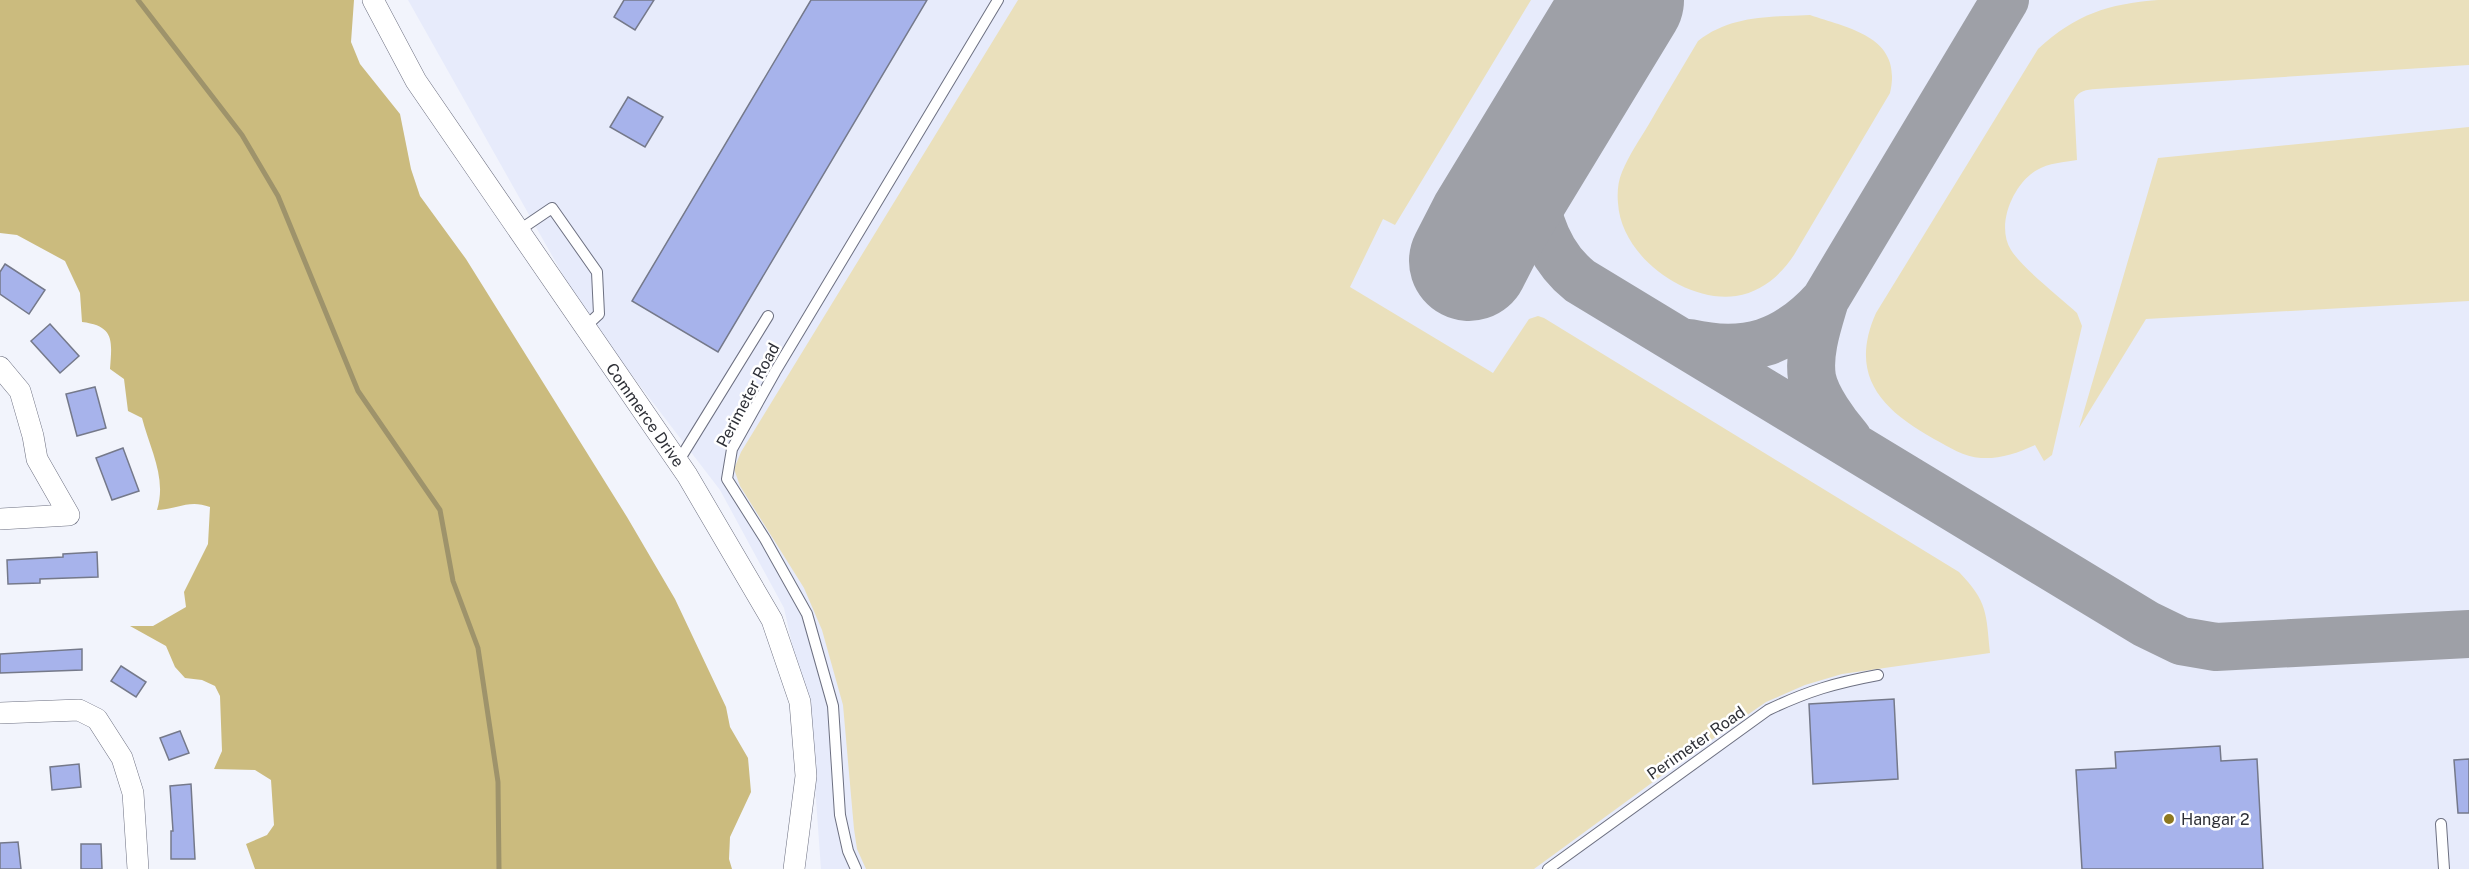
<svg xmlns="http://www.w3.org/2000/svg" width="2469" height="869" font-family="'Public Sans',sans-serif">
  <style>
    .built { fill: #e7ebfb }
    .green { fill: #eae0bc }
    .forest { fill: #cbbb7e }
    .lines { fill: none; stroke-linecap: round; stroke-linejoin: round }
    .stream { stroke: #9e936b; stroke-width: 5 }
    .taxiway { stroke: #9ea0a7; stroke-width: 48 }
    .runway { stroke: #9ea0a7; stroke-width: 120 }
    .building { fill: #a7b3eb; stroke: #75798a; stroke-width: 1.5 }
    .service-casing { stroke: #6d7081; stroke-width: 12 }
    .minor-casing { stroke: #6d7081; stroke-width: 22 }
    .service { stroke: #fff; stroke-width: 10 }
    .minor { stroke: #fff; stroke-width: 21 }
    .poi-dot { fill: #8e781e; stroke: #fff; stroke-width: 2 }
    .labels { text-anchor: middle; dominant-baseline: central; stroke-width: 5; stroke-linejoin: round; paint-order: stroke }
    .street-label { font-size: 16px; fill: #2e3037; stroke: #fff }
    .poi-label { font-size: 16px; fill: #2e3037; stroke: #fff; text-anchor: start }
  </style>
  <rect width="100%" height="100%" fill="#f2f4fc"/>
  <path class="built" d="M408 0H2469V869H821L811 730 784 608 720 490 585 314Z"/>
  <path class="green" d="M1018 0H1531L1395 225 1383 219 1350 287 1493 373 1529 319 1538 316 1544 318 1959 572C1988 602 1986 613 1990 653L1842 674 1805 685 1766 702 1694 752 1534 869H866L857 849 854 829 843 705 822 630 804 588 740 486 734 469 741 452Z
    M2158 0H2469V65L2096 89C2086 90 2079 90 2074 100L2077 160C2065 162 2048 163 2037 170 2014 183 1995 225 2011 250 2023 269 2060 297 2077 313L2082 326 2052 455 2044 461 2035 445C2018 453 2000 459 1981 458 1964 457 1949 447 1934 439 1882 410 1848 376 1876 313L2038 49C2076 14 2108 4 2158 0Z
    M1810 15C1851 29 1903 37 1890 93L1794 255C1780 276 1761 292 1736 296 1685 303 1621 256 1618 203 1617 193 1618 181 1622 172 1629 155 1640 139 1649 124 1665 96 1682 68 1698 41 1731 15 1770 17 1810 15Z
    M2469 127V301L2146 319 2079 428 2158 158Z"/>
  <path class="forest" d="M0 0H354L351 42 360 64 400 114 411 169 420 196 466 259 627 517 675 599 726 707 730 727 748 758 751 792 730 837 729 859 732 869H255L246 844 267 835 274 825 271 780 255 770 214 769 222 751 220 696 215 686 202 680 185 678 175 667 166 646 130 626H153L186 607 184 592 208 544 210 507C189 499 179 509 157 510 167 478 150 449 142 418L128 411 124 379 110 369C112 341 115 326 82 322L80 293 65 261 17 235 0 233Z"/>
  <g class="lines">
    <path class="stream" d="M138 0 242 135 278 196 358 391 440 510 453 581 478 648 498 782 499 869"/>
    <path class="taxiway" d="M1532 151C1531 198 1541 250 1580 281L2146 624 2181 641 2216 647 2469 634
      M1825 300C1818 324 1808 352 1812 378 1816 398 1835 424 1848 439
      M1689 343C1746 356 1786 343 1825 300L2005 0"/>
    <path class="runway" d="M1469 261 1488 224 1624 0"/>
  </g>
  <path class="building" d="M624 0H654L635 30 614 17Z
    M811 0H927L718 352 632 301Z
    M628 97 663 117 645 147 610 127Z
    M5 264 45 290 29 314 0 294V272Z
    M50 324 79 356 60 373 31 341Z
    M95 387 106 428 77 436 66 394Z
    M123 448 139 491 112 500 96 458Z
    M97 552 98 577 40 579V583L8 584 7 560 63 557V554Z
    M82 649V670L0 673V654Z
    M121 666 146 682 136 697 111 681Z
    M1894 699 1898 779 1813 784 1809 704Z
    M180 731 189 753 169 760 160 738Z
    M2220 746 2221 761 2257 759 2263 869H2082L2076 770 2116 768 2115 752Z
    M2469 759V813H2458L2454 760Z
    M79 764 81 787 52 790 50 767Z
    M191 784 195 859H171V831H173L170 786Z
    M18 842 21 869H0V843Z
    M81 844H101L102 869H81Z"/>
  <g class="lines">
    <defs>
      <path id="service" d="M518 231 552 208 597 272 599 314 584 328
        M678 462 768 316
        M2441 824 2444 869
        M856 869 848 851 840 815 833 706 807 614 765 539 727 479 732 449 775 372 998 0
        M1548 869 1768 710C1808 691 1835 683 1878 675"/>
      <path id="minor" d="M373 0 416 81 687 475 772 620 800 702 806 776 794 869
        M0 367 20 391 33 436 37 459 69 515 0 519
        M0 713 79 710 97 719 122 758 133 793 138 869"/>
    </defs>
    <use href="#service" class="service-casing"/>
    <use href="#minor" class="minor-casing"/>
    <use href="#service" class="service"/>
    <use href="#minor" class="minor"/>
  </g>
  <circle class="poi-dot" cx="2169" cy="819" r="6"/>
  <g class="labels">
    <g class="street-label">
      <text transform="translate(748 395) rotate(-62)">Perimeter Road</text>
      <text transform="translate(645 415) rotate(55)">Commerce Drive</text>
      <text transform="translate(1696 743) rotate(-35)">Perimeter Road</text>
    </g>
    <g class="poi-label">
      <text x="2181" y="819">Hangar 2</text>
    </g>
  </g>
</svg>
